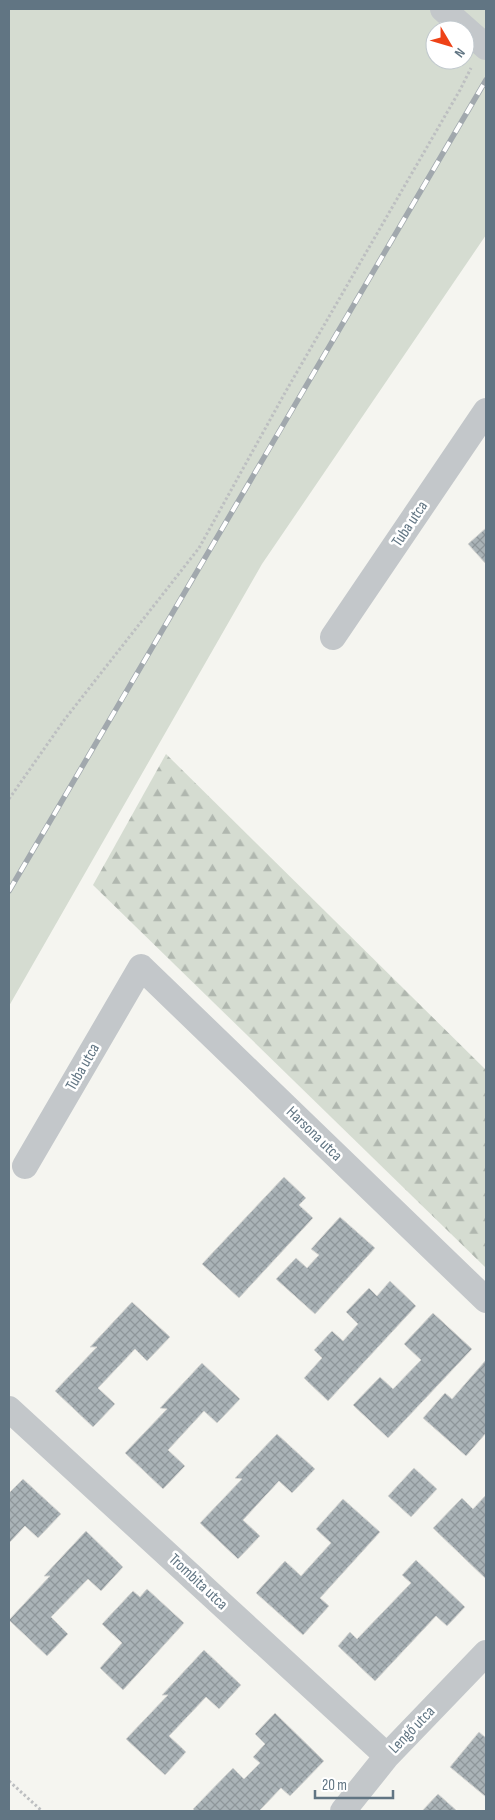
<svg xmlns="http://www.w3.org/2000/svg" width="495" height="1820" font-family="'Sofia Sans Condensed',sans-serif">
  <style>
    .forest { fill: url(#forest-firs) }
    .garden { fill: #d5dcd1; fill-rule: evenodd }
    .building { fill: url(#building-cross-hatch); stroke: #d6d6d3 }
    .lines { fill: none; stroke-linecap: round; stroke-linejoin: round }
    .path { stroke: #bdbfc1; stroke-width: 3; stroke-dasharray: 2.5 2.5; stroke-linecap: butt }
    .street { stroke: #c3c7ca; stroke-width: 26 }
    .rail-casing { stroke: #a1a8ad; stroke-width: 5.5 }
    .rail { stroke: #fff; stroke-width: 4; stroke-dasharray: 11; stroke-linecap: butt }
    .labels { text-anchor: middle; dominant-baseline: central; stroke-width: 5; stroke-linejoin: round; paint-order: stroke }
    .street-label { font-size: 16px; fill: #617583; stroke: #fff }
  </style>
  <defs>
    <pattern id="forest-firs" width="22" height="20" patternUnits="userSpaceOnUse" patternTransform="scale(1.25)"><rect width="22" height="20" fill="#d5dcd1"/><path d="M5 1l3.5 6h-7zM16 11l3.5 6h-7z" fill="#b0b7af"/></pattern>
    <pattern id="building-cross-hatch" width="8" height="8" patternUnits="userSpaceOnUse" patternTransform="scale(1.25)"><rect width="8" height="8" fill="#aab3b7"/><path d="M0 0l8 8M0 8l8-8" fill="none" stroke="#8e969a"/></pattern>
  </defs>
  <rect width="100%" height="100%" fill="#f5f5f0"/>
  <path class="forest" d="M166 754 486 1070V1268L93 885Z"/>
  <path class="garden" d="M9 9H486V235L262 564 9 1006ZM435 30H465V60H435Z"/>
  <path class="building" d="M486 528V564L468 544Z
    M284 1177 306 1198 299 1205 313 1218 239 1298 202 1264Z
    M340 1217 375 1248 315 1314 276 1279 296 1258 307 1268 319 1255 311 1249Z
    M390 1281 416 1306 328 1401 304 1378 322 1358 314 1350 332 1331 343 1341 358 1324 346 1312 369 1288 377 1296Z
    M132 1302 170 1337 147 1361 135 1349 98 1388 115 1404 93 1427 55 1391 97 1347H90Z
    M433 1313 472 1349 388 1438 353 1405 380 1377 393 1389 421 1360 404 1344Z
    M486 1360V1433L466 1456 423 1418 445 1393 452 1399Z
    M202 1363 240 1399 217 1423 204 1411 168 1450 185 1466 163 1489 125 1453 167 1409 160 1408Z
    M277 1434 315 1469 292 1493 279 1481 243 1520 260 1536 238 1559 200 1523 242 1479 235 1478Z
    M414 1468 437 1489 411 1517 388 1496Z
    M23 1479 61 1514 38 1538 25 1526 9 1543V1493Z
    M486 1495V1579L433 1528 462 1498 473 1509Z
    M343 1499 380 1532 320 1598 329 1606 303 1635 256 1593 285 1561 301 1576 331 1543 316 1529Z
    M86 1531 123 1567 101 1591 88 1579 51 1617 68 1634 47 1656 9 1620 50 1576H44Z
    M416 1560 465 1607 447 1626 436 1616 375 1681 338 1646 350 1632 357 1639 411 1583 402 1575Z
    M147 1589 184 1623 123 1690 100 1668 122 1643 102 1624 133 1591 140 1597Z
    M204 1650 241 1685 219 1709 206 1697 169 1736 186 1752 165 1775 126 1739 168 1695H162Z
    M275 1713 324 1761 290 1796 281 1788 259 1811H195L193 1809 233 1768 244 1779 260 1763 253 1757 265 1744 255 1734Z
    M479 1732 486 1738V1797L450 1767Z
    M438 1794 457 1811H422Z"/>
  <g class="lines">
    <path class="path" d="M9 799 65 719 199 548 286 391 460 90 471 68
      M9 1781 42 1811"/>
    <path class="street" d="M443 9 486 47
      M333 637 486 411
      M25 1166 141 967 486 1300
      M9 1409 387 1756
      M343 1811 387 1756 486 1653"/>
    <defs>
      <path id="rail" d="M9 891 486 80"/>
    </defs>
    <use href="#rail" class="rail-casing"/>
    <use href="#rail" class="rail"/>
  </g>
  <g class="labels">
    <g class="street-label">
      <text transform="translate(410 524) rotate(-56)">Tuba utca</text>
      <text transform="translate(83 1067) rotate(-60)">Tuba utca</text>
      <text transform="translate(314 1134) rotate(44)">Harsona utca</text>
      <text transform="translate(198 1582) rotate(43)">Trombita utca</text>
      <text transform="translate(412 1730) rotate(-46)">Lengő utca</text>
    </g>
  </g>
  <rect width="495" height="1820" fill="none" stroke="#617583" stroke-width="20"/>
  <g transform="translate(450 45) rotate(128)"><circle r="24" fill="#ffffff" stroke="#c0c8cd"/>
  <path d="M0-4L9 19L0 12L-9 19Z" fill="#ee4217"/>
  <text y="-8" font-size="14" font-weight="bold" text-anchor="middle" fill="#617583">N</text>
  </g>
  <path d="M315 1790v8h78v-8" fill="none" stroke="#617583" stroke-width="2.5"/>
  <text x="322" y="1790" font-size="15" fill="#617583" stroke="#ffffff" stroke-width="4" paint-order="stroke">20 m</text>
</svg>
